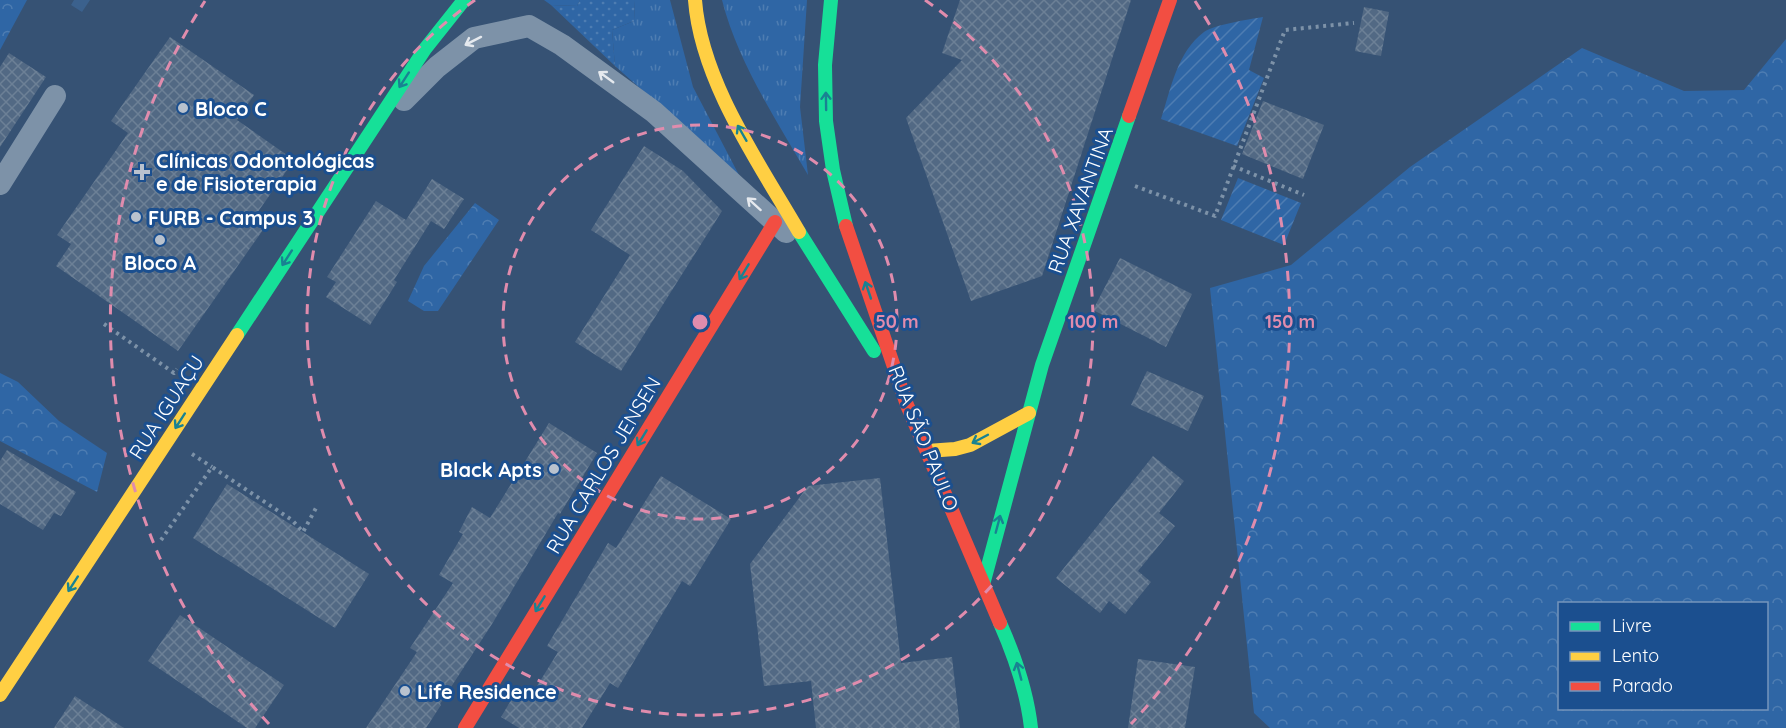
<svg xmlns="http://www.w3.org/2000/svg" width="1786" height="728" font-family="Quicksand,sans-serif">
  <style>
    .grass { fill: url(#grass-tufts) }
    .forest { fill: url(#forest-crowns); fill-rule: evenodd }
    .park { fill: url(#park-dots) }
    .garden { fill: url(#garden-furrows) }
    .water { fill: #3b618d }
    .building { fill: url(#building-cross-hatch) }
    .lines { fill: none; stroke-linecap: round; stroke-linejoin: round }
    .path { stroke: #7d92a8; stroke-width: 4; stroke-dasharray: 3 4.5; stroke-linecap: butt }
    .street { stroke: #7d92a8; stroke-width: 22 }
    .fast { stroke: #16e098; stroke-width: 14 }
    .slow { stroke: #ffcf43; stroke-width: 14 }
    .jam { stroke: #f24e42; stroke-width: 14 }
    .oneway { stroke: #e5e9ee }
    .oneway2 { stroke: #198292 }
    .ring { fill: none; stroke: #e08cad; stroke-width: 3; stroke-dasharray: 10 8 }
    .poi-dot { fill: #b9c2ce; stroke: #1b4f8f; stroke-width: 2 }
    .labels { text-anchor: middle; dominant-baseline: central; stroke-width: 6; stroke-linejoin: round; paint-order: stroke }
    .poi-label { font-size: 20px; font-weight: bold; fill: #fff; stroke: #1b4f8f; text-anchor: start }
    .street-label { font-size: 20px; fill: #fff; stroke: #1b4f8f }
    .centre { fill: #e08cad; stroke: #1b4f8f; stroke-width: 3 }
    .ring-label { font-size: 18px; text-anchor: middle; font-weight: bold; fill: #e08cad; stroke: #1b4f8f; stroke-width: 6; stroke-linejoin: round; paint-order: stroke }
  </style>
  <defs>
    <pattern id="grass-tufts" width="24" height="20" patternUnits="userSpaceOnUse" patternTransform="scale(1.5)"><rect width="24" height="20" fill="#2f66a5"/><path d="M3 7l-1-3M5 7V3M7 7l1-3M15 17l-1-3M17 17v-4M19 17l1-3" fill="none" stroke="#4e7db2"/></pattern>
    <pattern id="forest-crowns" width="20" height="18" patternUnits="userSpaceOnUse" patternTransform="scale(1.5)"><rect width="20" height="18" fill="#2f66a5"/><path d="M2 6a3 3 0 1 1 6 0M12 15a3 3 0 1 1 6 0" fill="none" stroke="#4e7db2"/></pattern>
    <pattern id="park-dots" width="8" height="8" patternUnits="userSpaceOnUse" patternTransform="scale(1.5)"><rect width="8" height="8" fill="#2f66a5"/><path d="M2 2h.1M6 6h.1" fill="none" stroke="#4e7db2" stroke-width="1.8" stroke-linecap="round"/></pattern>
    <pattern id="garden-furrows" width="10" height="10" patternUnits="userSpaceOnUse" patternTransform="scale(1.5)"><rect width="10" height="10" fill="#2f66a5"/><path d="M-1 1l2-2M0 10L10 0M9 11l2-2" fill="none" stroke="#4e7db2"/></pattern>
    <pattern id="building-cross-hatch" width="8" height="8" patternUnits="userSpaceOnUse" patternTransform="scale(1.5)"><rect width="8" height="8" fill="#526984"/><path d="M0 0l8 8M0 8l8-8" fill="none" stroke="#6c8096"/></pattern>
  </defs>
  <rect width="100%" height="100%" fill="#365274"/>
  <path class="grass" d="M544 0H580L577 6 551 5Z
    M635 0H670L693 87 740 177 615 66 612 30 634 21Z
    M722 0H807L800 107 808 175C776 119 738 63 722 0Z"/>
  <path class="forest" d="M0 0H27L0 50Z
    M1786 39V728H1270L1254 713 1210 288 1291 265 1410 167 1582 48 1684 91 1744 90ZM1560 604H1766V708H1560Z
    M475 203 499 220 438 311H424L408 301 424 266Z
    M0 373 18 382 59 421 107 453 97 492 0 441Z"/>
  <path class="park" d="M580 0H635L634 21 612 30 615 66 551 5 577 6Z"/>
  <path class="garden" d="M1263 17 1249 70 1264 78 1237 146 1161 119C1171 89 1177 52 1204 32 1213 25 1250 19 1263 17Z
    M1238 178 1301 203 1284 245 1221 220Z"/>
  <path class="water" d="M74 0H90L82 12 71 5Z"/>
  <path class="building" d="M960 0H1131L1042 276 971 301 906 118 962 60 942 53Z
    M1364 7 1389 12 1381 56 1355 51Z
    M170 37 254 95 237 120 294 160 253 219 265 227 178 351 56 266 71 244 57 235 128 133 111 121Z
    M9 53 46 77 0 147V67Z
    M1263 101 1324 125 1303 179 1242 154Z
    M644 146 683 171 722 211 621 371 575 342 630 255 591 230Z
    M432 179 464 199 444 229 431 221 394 280 397 282 370 325 326 297 336 282 327 277 376 201 406 220Z
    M1120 258 1192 294 1166 347 1093 310Z
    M1147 371 1204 396 1188 431 1131 405Z
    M549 423 597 453 560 514 558 513 492 624 440 704 441 705 426 728H366L417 652 410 648 453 583 439 575 463 534 459 532 472 507 490 518Z
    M7 450 76 492 61 516 54 513 43 530 0 504V461Z
    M1153 456 1184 481 1159 513 1175 526 1138 571 1151 582 1125 614 1109 601 1100 613 1056 578Z
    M661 476 731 519 690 586 682 581 618 688 610 683 582 728H519L501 717 516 692 529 699 558 652 547 646 608 543 616 548Z
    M880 478 901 663 952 657 960 728H816L811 681 764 686 750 564 808 486Z
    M227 484 369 574 335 628 193 538Z
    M180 615 284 685 255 728H247L148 661Z
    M1138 659 1195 667 1185 728H1128Z
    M75 696 124 728H54Z"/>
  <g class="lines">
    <path class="path" d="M1233 166 1304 195
      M1135 186 1215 216 1285 30 1354 23
      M104 324 174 373 177 369
      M192 454 212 467
      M161 540 212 467 292 520 303 532 316 508"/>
    <path class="street" d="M404 100 437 67 474 38 529 26 562 45 654 112 786 232
      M0 184 55 96"/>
    <path class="fast" d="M831 0 825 65 826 121 833 170 846 226
      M799 232 874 351
      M237 335 425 49 464 0
      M984 581 1042 365 1129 116
      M1000 623C1015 657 1027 691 1031 728"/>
    <path class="slow" d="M695 0C701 81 759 163 799 232
      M927 451 955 449 970 445 1029 413
      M0 695 237 335"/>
    <path class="jam" d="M1129 116 1170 0
      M846 226 907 405 1000 623
      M465 728 775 222"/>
  </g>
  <defs><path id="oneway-shaft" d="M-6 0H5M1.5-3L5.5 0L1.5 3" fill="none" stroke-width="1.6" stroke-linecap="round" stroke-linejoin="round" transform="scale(1.5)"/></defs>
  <g class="oneway">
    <use href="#oneway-shaft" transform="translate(473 41) rotate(153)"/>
    <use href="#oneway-shaft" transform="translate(606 77) rotate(-144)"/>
    <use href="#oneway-shaft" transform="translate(754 204) rotate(-138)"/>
  </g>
  <g class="oneway2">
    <use href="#oneway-shaft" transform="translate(404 80) rotate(123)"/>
    <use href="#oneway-shaft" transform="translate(826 101) rotate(-91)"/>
    <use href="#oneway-shaft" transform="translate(742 133) rotate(-120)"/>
    <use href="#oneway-shaft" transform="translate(287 258) rotate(123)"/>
    <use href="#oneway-shaft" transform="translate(744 272) rotate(121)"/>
    <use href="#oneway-shaft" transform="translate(868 290) rotate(-109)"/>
    <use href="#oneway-shaft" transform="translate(180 421) rotate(123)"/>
    <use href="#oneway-shaft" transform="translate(642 438) rotate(121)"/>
    <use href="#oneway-shaft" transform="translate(980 439) rotate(152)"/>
    <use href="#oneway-shaft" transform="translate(998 524) rotate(-75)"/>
    <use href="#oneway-shaft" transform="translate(73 584) rotate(123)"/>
    <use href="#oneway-shaft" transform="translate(540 604) rotate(121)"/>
    <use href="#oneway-shaft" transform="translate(1019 671) rotate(-105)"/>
  </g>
  <g class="ring">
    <circle cx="700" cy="322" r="197"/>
    <path d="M925 0A393 393 0 1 1 475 0"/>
    <path d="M269 724A590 590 0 0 1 205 1M1195 1A590 590 0 0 1 1131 724"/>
  </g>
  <g class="poi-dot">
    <circle cx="183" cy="108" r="6"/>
    <path d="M139 163h6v6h6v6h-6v6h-6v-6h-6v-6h6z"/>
    <circle cx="136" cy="217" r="6"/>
    <circle cx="160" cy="240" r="6"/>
    <circle cx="554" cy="469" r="6"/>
    <circle cx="405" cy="691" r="6"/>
  </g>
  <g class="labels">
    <g class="poi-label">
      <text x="195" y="108">Bloco C</text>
      <text x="156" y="160">Clínicas Odontológicas<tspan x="156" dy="23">e de Fisioterapia</tspan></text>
      <text x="148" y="217">FURB - Campus 3</text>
      <text x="160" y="262" text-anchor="middle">Bloco A</text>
      <text x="542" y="469" text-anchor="end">Black Apts</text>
      <text x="417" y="691">Life Residence</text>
    </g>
    <g class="street-label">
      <text transform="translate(1080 200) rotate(-70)">RUA XAVANTINA</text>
      <text transform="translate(166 407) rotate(-57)">RUA IGUAÇU</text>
      <text transform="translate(924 438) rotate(68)">RUA SÃO PAULO</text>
      <text transform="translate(603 465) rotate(-59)">RUA CARLOS JENSEN</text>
    </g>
  </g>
  <circle cx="700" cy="322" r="9" class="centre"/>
  <g class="ring-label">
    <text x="897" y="328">50 m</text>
    <text x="1093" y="328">100 m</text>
    <text x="1290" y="328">150 m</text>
  </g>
  <rect x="1558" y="602" width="210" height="108" fill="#1b4f8f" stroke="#7695bc" stroke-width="1.5"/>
  <rect x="1570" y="622" width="30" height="9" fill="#16e098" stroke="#7695bc" stroke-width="1.5"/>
  <text x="1612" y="632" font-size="18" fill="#ffffff">Livre</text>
  <rect x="1570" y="652" width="30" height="9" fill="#ffcf43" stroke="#7695bc" stroke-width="1.5"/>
  <text x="1612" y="662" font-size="18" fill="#ffffff">Lento</text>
  <rect x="1570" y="682" width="30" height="9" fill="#f24e42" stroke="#7695bc" stroke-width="1.5"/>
  <text x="1612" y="692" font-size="18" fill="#ffffff">Parado</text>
</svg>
